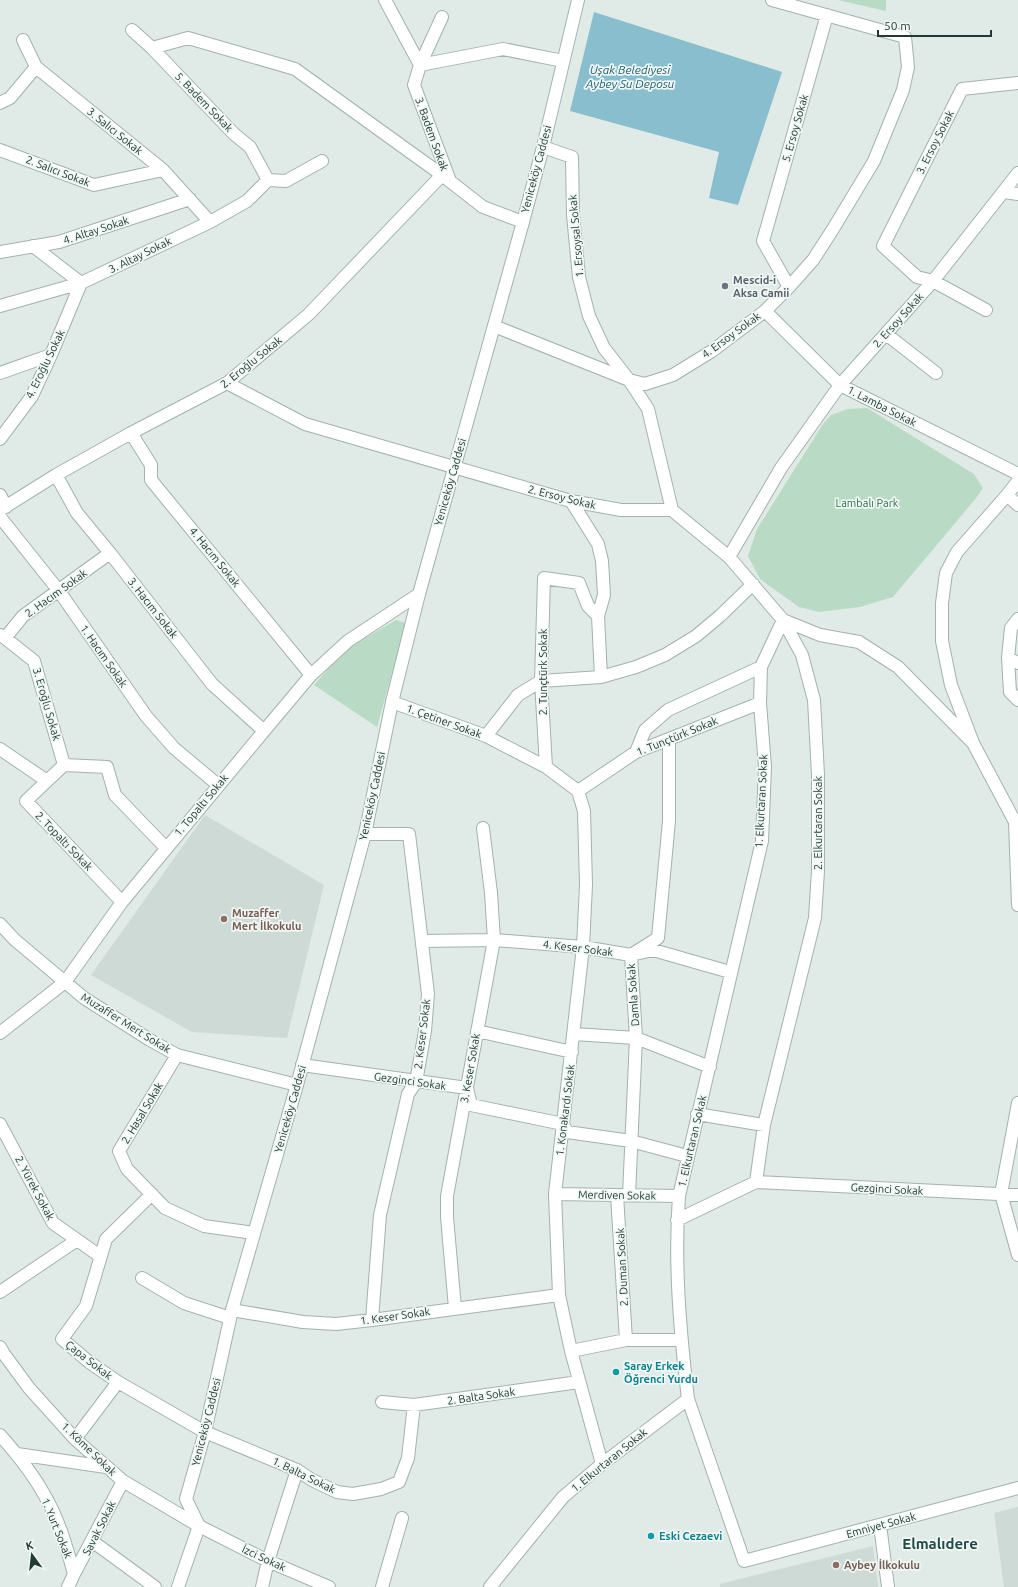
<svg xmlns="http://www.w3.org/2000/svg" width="1018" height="1587" font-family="Ubuntu,sans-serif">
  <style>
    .built { fill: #cedad6 }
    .green { fill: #b9dbc5 }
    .water { fill: #89bece }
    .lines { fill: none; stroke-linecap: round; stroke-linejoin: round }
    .minor-casing { stroke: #a3b2ad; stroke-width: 14 }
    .tertiary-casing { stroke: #a3b2ad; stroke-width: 14 }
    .minor { stroke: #fff; stroke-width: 12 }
    .tertiary { stroke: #fff; stroke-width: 12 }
    .worship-dot { fill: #6b7280; stroke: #f0f7f4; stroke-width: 1.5 }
    .education-dot { fill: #8d6e63; stroke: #f0f7f4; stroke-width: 1.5 }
    .culture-dot { fill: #0f9aa8; stroke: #f0f7f4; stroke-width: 1.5 }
    .labels { text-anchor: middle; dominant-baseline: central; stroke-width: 3.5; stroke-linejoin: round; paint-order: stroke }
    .street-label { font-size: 11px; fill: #213a35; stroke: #f0f7f4 }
    .worship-label { font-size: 11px; font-weight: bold; fill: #5b616d; stroke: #f0f7f4; text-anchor: start }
    .park-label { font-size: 11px; fill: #2d6f4c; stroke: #f0f7f4 }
    .education-label { font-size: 11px; font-weight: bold; fill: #785e54; stroke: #f0f7f4; text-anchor: start }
    .culture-label { font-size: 11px; font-weight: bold; fill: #0d838f; stroke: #f0f7f4; text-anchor: start }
    .water-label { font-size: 12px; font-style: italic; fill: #1e5e73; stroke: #f0f7f4 }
    .district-label { font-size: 15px; font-weight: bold; fill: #1e4b44; stroke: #f0f7f4 }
  </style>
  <rect width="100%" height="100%" fill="#e0eae6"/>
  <path class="built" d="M205 815 324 885 287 1038 192 1032 91 975Z
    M1018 1507V1587H1004L994 1513Z
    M873 1546 878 1587H720V1584Z"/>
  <path class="green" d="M838 0H886V11Z
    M867 408 974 474 983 488 977 497 893 597 860 607 819 612 799 607 760 579 748 556 757 529 823 424 831 415 848 409Z
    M396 620 406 623 377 727 314 685 345 650Z"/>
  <path class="water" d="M594 12 782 72 738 205 709 198 719 152 570 111Z"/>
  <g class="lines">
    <defs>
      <path id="minor" d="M385 0 420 65 414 85 450 181
        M132 30 152 48 234 134 250 147 268 180
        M23 40 36 67 163 170 210 222
        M152 48 188 38 295 69 442 175 483 207 523 222
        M420 65 503 49 563 61
        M420 65 442 17
        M0 103 10 98 36 67
        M543 147 572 157 573 215 579 277 589 316 604 348 629 380 648 409 672 510
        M0 150 94 185 163 170
        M268 180 286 181 322 161
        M1004 192 1018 194
        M0 252 59 242 190 199
        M789 287 763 241 827 15
        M0 306 81 283 210 222 247 201 268 180
        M986 310 933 281 917 277 883 246 962 89 1018 83
        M765 311 840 385 1018 474
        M494 326 629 380 645 384 673 375 712 351 765 311 789 287 813 260 833 229 874 161 903 90 908 67 905 37 772 0
        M886 334 936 373
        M0 373 51 355
        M227 383 305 424 571 501 621 510H672
        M131 433 151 465V480L311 675
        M0 439 32 396 51 355 81 283 33 246
        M56 475 77 513 110 553 212 684 264 731
        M1018 481 1007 495 957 552 946 573 942 603V641L951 685 973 743 1015 822 1018 905
        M0 495 6 507
        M1007 495 1018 505
        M571 501 598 544 602 561 604 595 598 616 601 677
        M0 510 56 475 131 433 227 383 309 314 442 175
        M672 510 729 557 783 620 802 655 814 700 818 775V871L815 918 764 1125 756 1182
        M0 517 59 591 146 716 174 748 218 785
        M729 557 781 468 840 385 933 281 1018 173
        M0 635 5 638 34 661 64 765
        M5 638 23 616 110 553
        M1008 658 1011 628 1018 619
        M1018 663 1008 658 1010 692 1018 700
        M392 702 486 736 518 695 541 681 601 677 636 667 665 655 696 636 720 616 753 584
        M486 736 546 767 578 791 584 811 586 885 583 947 555 1194 559 1295 571 1351 602 1464
        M0 749 47 781 64 765 107 767 115 795 166 848
        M636 752 645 730 668 710 761 667
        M546 767 541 681 544 578 579 583 588 606 598 616
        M47 781 26 801 122 902
        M578 791 636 752 760 703
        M365 834H409L428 994 425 1031 416 1082 408 1094 380 1215 372 1320
        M0 924 15 940 84 998 150 1040 177 1055 297 1085
        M422 941 494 940 583 947 631 955 653 950 730 972
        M477 1031 572 1052
        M0 1033 65 982 122 902 264 731 311 675 348 641 419 594
        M574 1034 636 1038 710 1067
        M177 1055 119 1151 127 1169 165 1208 204 1226 254 1233
        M302 1065 467 1088 471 1105 563 1124 567 1132 631 1141 687 1156
        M1018 1103 1001 1194 1018 1255
        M697 1114 764 1125
        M0 1124 53 1223 100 1256
        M152 1194 106 1239 86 1306 62 1339 89 1362 118 1382 205 1432 297 1470 312 1480 337 1492 353 1494 381 1489 399 1482 408 1458 414 1405
        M555 1194 679 1196
        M617 1195 626 1340
        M629 1195 636 1038 631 955 658 938 669 821V739
        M677 1220 756 1182 1018 1195
        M142 1278 184 1303 230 1318
        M0 1292 77 1240
        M455 1308 447 1217V1196L494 940 491 893 483 828
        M232 1310 303 1322 336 1324 372 1320 559 1295
        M0 1347 4 1354 29 1388 75 1439 123 1481 199 1526 268 1561 329 1587
        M571 1351 626 1340H681
        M688 1399 744 1561 1018 1488
        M382 1402 414 1405 579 1382
        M0 1435C17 1454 33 1474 45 1496 59 1520 67 1548 74 1574L68 1587
        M75 1439 118 1382
        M17 1454 106 1467
        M880 1525 888 1587
        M92 1541 155 1587
        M74 1574 123 1481
        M262 1587 268 1561 297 1470
        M382 1587 402 1518
        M490 1587 563 1497 602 1464 688 1399C680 1331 674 1264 679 1196L762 841 765 767 760 703 761 667 783 620 820 635 859 642 898 667 973 743"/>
      <path id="tertiary" d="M178 1587 199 1526 186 1499 205 1432 232 1310 297 1085 365 834 392 702 419 594 523 222 543 147 578 0"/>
    </defs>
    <use href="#minor" class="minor-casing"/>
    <use href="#tertiary" class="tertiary-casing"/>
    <use href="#minor" class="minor"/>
    <use href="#tertiary" class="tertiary"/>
  </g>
  <circle class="worship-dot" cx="725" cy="286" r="4"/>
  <g class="education-dot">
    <circle cx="224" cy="919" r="4"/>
    <circle cx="836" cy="1565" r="4"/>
  </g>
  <g class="culture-dot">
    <circle cx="616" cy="1372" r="4"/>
    <circle cx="651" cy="1536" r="4"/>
  </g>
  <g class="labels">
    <g class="street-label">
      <text transform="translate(204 102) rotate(46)">5. Badem Sokak</text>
      <text transform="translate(795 128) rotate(-74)">5. Ersoy Sokak</text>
      <text transform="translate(115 131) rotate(39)">3. Salıcı Sokak</text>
      <text transform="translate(432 134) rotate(70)">3. Badem Sokak</text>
      <text transform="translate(935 142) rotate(-63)">3. Ersoy Sokak</text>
      <text transform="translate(536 169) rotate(-75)">Yeniceköy Caddesi</text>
      <text transform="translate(58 171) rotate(21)">2. Salıcı Sokak</text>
      <text transform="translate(96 230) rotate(-18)">4. Altay Sokak</text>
      <text transform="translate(576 236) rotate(-95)">1. Ersoysal Sokak</text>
      <text transform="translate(140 255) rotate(-26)">3. Altay Sokak</text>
      <text transform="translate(898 320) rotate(-48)">2. Ersoy Sokak</text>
      <text transform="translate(731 335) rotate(-36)">4. Ersoy Sokak</text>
      <text transform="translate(251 362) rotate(-39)">2. Eroğlu Sokak</text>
      <text transform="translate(45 364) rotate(-64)">4. Eroğlu Sokak</text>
      <text transform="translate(882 406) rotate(27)">1. Lamba Sokak</text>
      <text transform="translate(450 482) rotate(-74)">Yeniceköy Caddesi</text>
      <text transform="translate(562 497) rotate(14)">2. Ersoy Sokak</text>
      <text transform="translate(215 557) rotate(51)">4. Hacım Sokak</text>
      <text transform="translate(56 593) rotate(-36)">2. Hacım Sokak</text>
      <text transform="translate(153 608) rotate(52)">3. Hacım Sokak</text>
      <text transform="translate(104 656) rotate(55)">1. Hacım Sokak</text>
      <text transform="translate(543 672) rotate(-90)">2. Tunçtürk Sokak</text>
      <text transform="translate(47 704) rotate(74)">3. Eroğlu Sokak</text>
      <text transform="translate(444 721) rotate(20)">1. Çetiner Sokak</text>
      <text transform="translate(677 736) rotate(-22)">1. Tunçtürk Sokak</text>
      <text transform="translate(372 796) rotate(-78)">Yeniceköy Caddesi</text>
      <text transform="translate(761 801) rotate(-87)">1. Elkurtaran Sokak</text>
      <text transform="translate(201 805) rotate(-50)">1. Topaltı Sokak</text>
      <text transform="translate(818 823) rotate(-90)">2. Elkurtaran Sokak</text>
      <text transform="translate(64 841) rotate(46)">2. Topaltı Sokak</text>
      <text transform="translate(578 948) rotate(7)">4. Keser Sokak</text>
      <text transform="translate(633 995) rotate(-94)">Damla Sokak</text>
      <text transform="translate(126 1023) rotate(32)">Muzaffer Mert Sokak</text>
      <text transform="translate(422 1034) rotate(-83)">2. Keser Sokak</text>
      <text transform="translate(470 1068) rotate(-80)">3. Keser Sokak</text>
      <text transform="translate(410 1081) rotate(8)">Gezginci Sokak</text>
      <text transform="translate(290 1109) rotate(-74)">Yeniceköy Caddesi</text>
      <text transform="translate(565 1110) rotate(-83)">1. Konakardı Sokak</text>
      <text transform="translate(142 1113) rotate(-59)">2. Hasal Sokak</text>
      <text transform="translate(692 1141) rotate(-77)">1. Elkurtaran Sokak</text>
      <text transform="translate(35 1188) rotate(62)">2. Yürek Sokak</text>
      <text transform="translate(887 1189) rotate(3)">Gezginci Sokak</text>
      <text transform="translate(617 1195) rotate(1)">Merdiven Sokak</text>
      <text transform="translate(622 1267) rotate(-93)">2. Duman Sokak</text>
      <text transform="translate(395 1316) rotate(-8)">1. Keser Sokak</text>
      <text transform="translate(89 1360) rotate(38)">Çapa Sokak</text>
      <text transform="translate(481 1396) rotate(-8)">2. Balta Sokak</text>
      <text transform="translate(206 1422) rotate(-76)">Yeniceköy Caddesi</text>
      <text transform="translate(89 1449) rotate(44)">1. Köme Sokak</text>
      <text transform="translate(609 1460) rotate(-39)">1. Elkurtaran Sokak</text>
      <text transform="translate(304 1475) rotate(26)">1. Balta Sokak</text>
      <text transform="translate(881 1525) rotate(-15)">Emniyet Sokak</text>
      <text transform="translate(57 1528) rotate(68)">1. Yurt Sokak</text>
      <text transform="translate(99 1528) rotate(-63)">Savak Sokak</text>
      <text transform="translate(264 1558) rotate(25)">İzci Sokak</text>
    </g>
    <g class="worship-label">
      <text x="733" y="280">Mescid-i<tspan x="733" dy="13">Aksa Camii</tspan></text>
    </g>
    <g class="park-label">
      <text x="867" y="503">Lambalı Park</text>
    </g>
    <g class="education-label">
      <text x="232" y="913">Muzaffer<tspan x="232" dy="13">Mert İlkokulu</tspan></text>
      <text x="844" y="1565">Aybey İlkokulu</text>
    </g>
    <g class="culture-label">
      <text x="624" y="1366">Saray Erkek<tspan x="624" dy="13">Öğrenci Yurdu</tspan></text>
      <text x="659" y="1536">Eski Cezaevi</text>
    </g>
    <g class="water-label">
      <text x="630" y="69">Uşak Belediyesi<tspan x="630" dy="14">Aybey Su Deposu</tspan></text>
    </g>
    <g class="district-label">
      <text x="940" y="1543">Elmalıdere</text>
    </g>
  </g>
  <g transform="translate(32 1555) rotate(345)" stroke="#f0f7f4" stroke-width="3" paint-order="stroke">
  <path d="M0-3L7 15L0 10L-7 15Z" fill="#213a35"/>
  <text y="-6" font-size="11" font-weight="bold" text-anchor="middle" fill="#213a35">K</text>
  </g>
  <path d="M878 30v6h113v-6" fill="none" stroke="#213a35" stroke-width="2"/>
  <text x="884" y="30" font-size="12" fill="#213a35" stroke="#f0f7f4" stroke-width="3" paint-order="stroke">50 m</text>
</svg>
